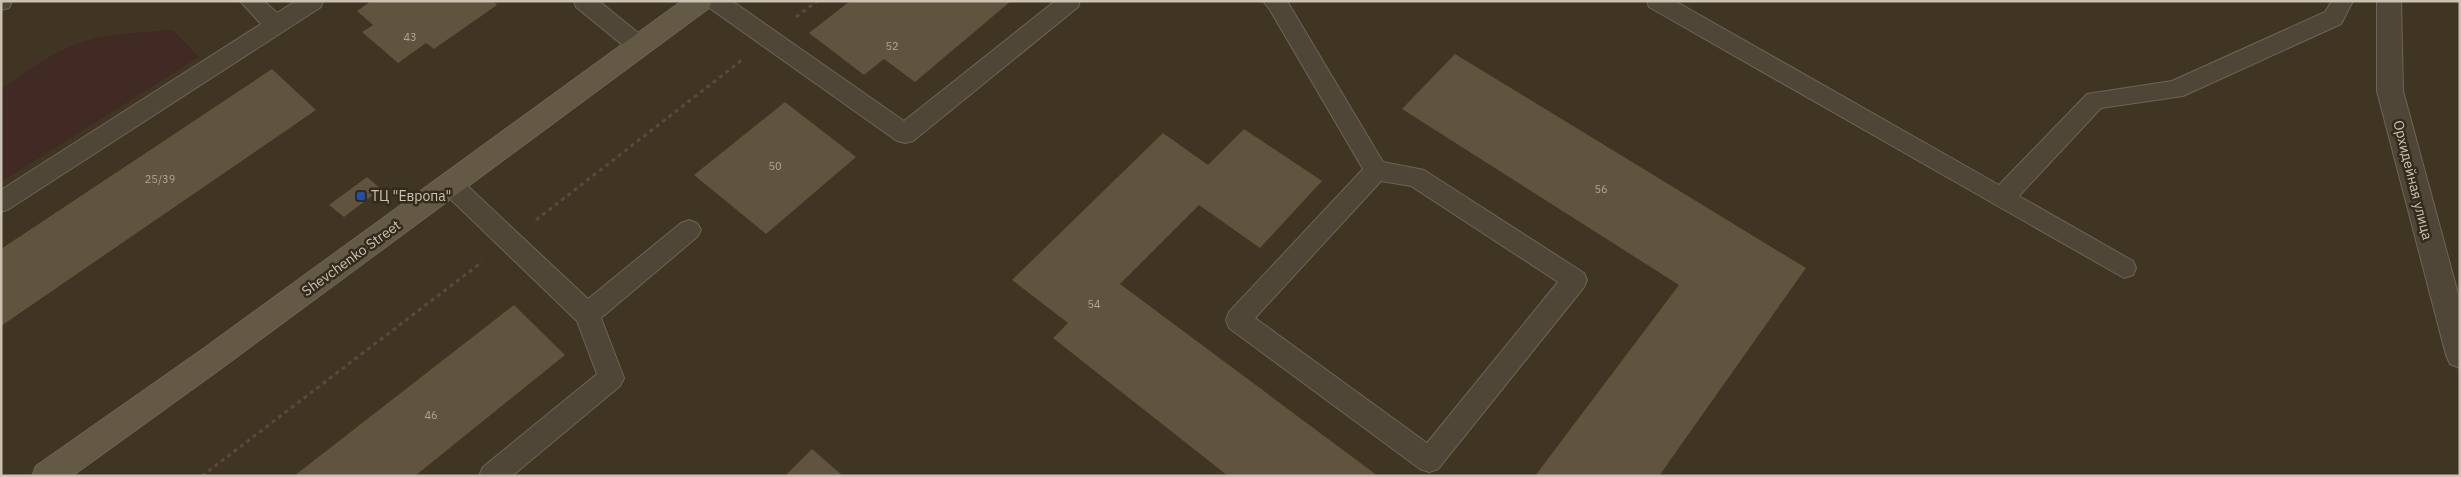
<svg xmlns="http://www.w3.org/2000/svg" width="2461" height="477" font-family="'IBM Plex Sans',sans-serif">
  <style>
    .green { fill: #412924 }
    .building { fill: #60543e }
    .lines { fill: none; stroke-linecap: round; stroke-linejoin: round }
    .lane-casing { stroke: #6e6455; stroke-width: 2 }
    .street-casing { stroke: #6e6455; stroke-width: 2 }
    .secondary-casing { stroke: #6e6455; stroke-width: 2 }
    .path { stroke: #5e4643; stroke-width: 3; stroke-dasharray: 4 4; stroke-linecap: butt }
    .lane { fill: #504637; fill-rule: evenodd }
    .street { fill: #504637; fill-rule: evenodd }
    .secondary { fill: #635944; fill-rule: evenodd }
    .transit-dot { fill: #1a4fb4; stroke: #352b1c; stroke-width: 2 }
    .labels { text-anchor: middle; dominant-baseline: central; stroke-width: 5; stroke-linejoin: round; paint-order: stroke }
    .number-label { font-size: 11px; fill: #b0a696 }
    .street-label { font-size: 14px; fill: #cbc2b3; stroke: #352b1c }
    .poi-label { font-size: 14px; fill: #cbc2b3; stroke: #352b1c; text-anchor: start }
  </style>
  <rect width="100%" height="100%" fill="#403522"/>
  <path class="green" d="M173 30 199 57 1 182V89C28 70 60 47 92 39 119 33 146 32 173 30Z"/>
  <path class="building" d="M371 1H493L497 5 434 49 426 43 398 63 362 32 373 25 357 11Z
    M850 1H1011L915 82 884 59 864 75 809 33Z
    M1455 54 1806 268 1659 476H1535L1679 285 1402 109Z
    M272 69 316 110 1 326V249Z
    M785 102 856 157 766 234 694 175Z
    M1244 129 1322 181 1260 248 1199 205 1120 284 1378 476H1228L1053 338 1068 323 1012 280 1163 133 1208 165Z
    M367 177 381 189 344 217 329 205Z
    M514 305 565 355 415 476H294Z
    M812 449 843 476H785Z"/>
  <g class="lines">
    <defs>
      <path id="lane" d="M1 1H12L9 8 1 10Z
        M240 1H264L277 13 296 1H323L321 7 284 31 9 209 1 212V190L261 24Z
        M574 1H599L647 40 650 46 647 52 639 55 631 52 576 7Z
        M706 1H732L904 121 1055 1H1080L1078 7 913 141 905 143 897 141 708 7Z
        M1263 1H1287L1383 162 1424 170 1584 273 1587 280 1584 287 1438 469 1429 472 1420 469 1229 328 1226 320 1229 312 1363 169 1270 10ZM1381 181 1411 186 1558 282 1427 443 1255 318Z
        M1647 1H1675L1999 185 2087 94 2172 81 2325 12 2332 1H2353L2341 24 2183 96 2101 108 2019 196 2133 261 2136 268 2133 275 2124 278 1649 7Z
        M450 174 458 177 588 299 681 223 689 220 697 223 701 230 697 237 601 318 624 378 620 386 512 476H479L483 467 597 374 577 321 442 191 438 184 442 177Z"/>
      <path id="street" d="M2377 1H2401L2403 91 2460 301V368L2450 364 2446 355 2377 91Z"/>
      <path id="secondary" d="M682 1H712L709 8 223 367 72 476H32L36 466 203 349Z"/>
    </defs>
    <use href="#lane" class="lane-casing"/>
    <use href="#street" class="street-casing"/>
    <use href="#secondary" class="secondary-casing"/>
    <path class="path" d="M796 17 817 1
      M536 220 742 60
      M202 476 482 262"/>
    <use href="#lane" class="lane"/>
    <use href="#street" class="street"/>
    <use href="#secondary" class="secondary"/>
  </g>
  <rect class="transit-dot" x="356" y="191" width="10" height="10" rx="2.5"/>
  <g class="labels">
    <g class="number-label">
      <text x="410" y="37">43</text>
      <text x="892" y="46">52</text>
      <text x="775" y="166">50</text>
      <text x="160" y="179">25/39</text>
      <text x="1601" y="189">56</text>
      <text x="1094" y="304">54</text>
      <text x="431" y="415">46</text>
    </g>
    <g class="street-label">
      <text transform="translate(2413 180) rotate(76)">Орхидейная улица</text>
      <text transform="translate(351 258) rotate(-36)">Shevchenko Street</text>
    </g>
    <g class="poi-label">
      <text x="371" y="196">ТЦ "Европа"</text>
    </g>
  </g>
  <rect width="2461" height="477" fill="none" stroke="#cbc2b3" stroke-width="5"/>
</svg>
